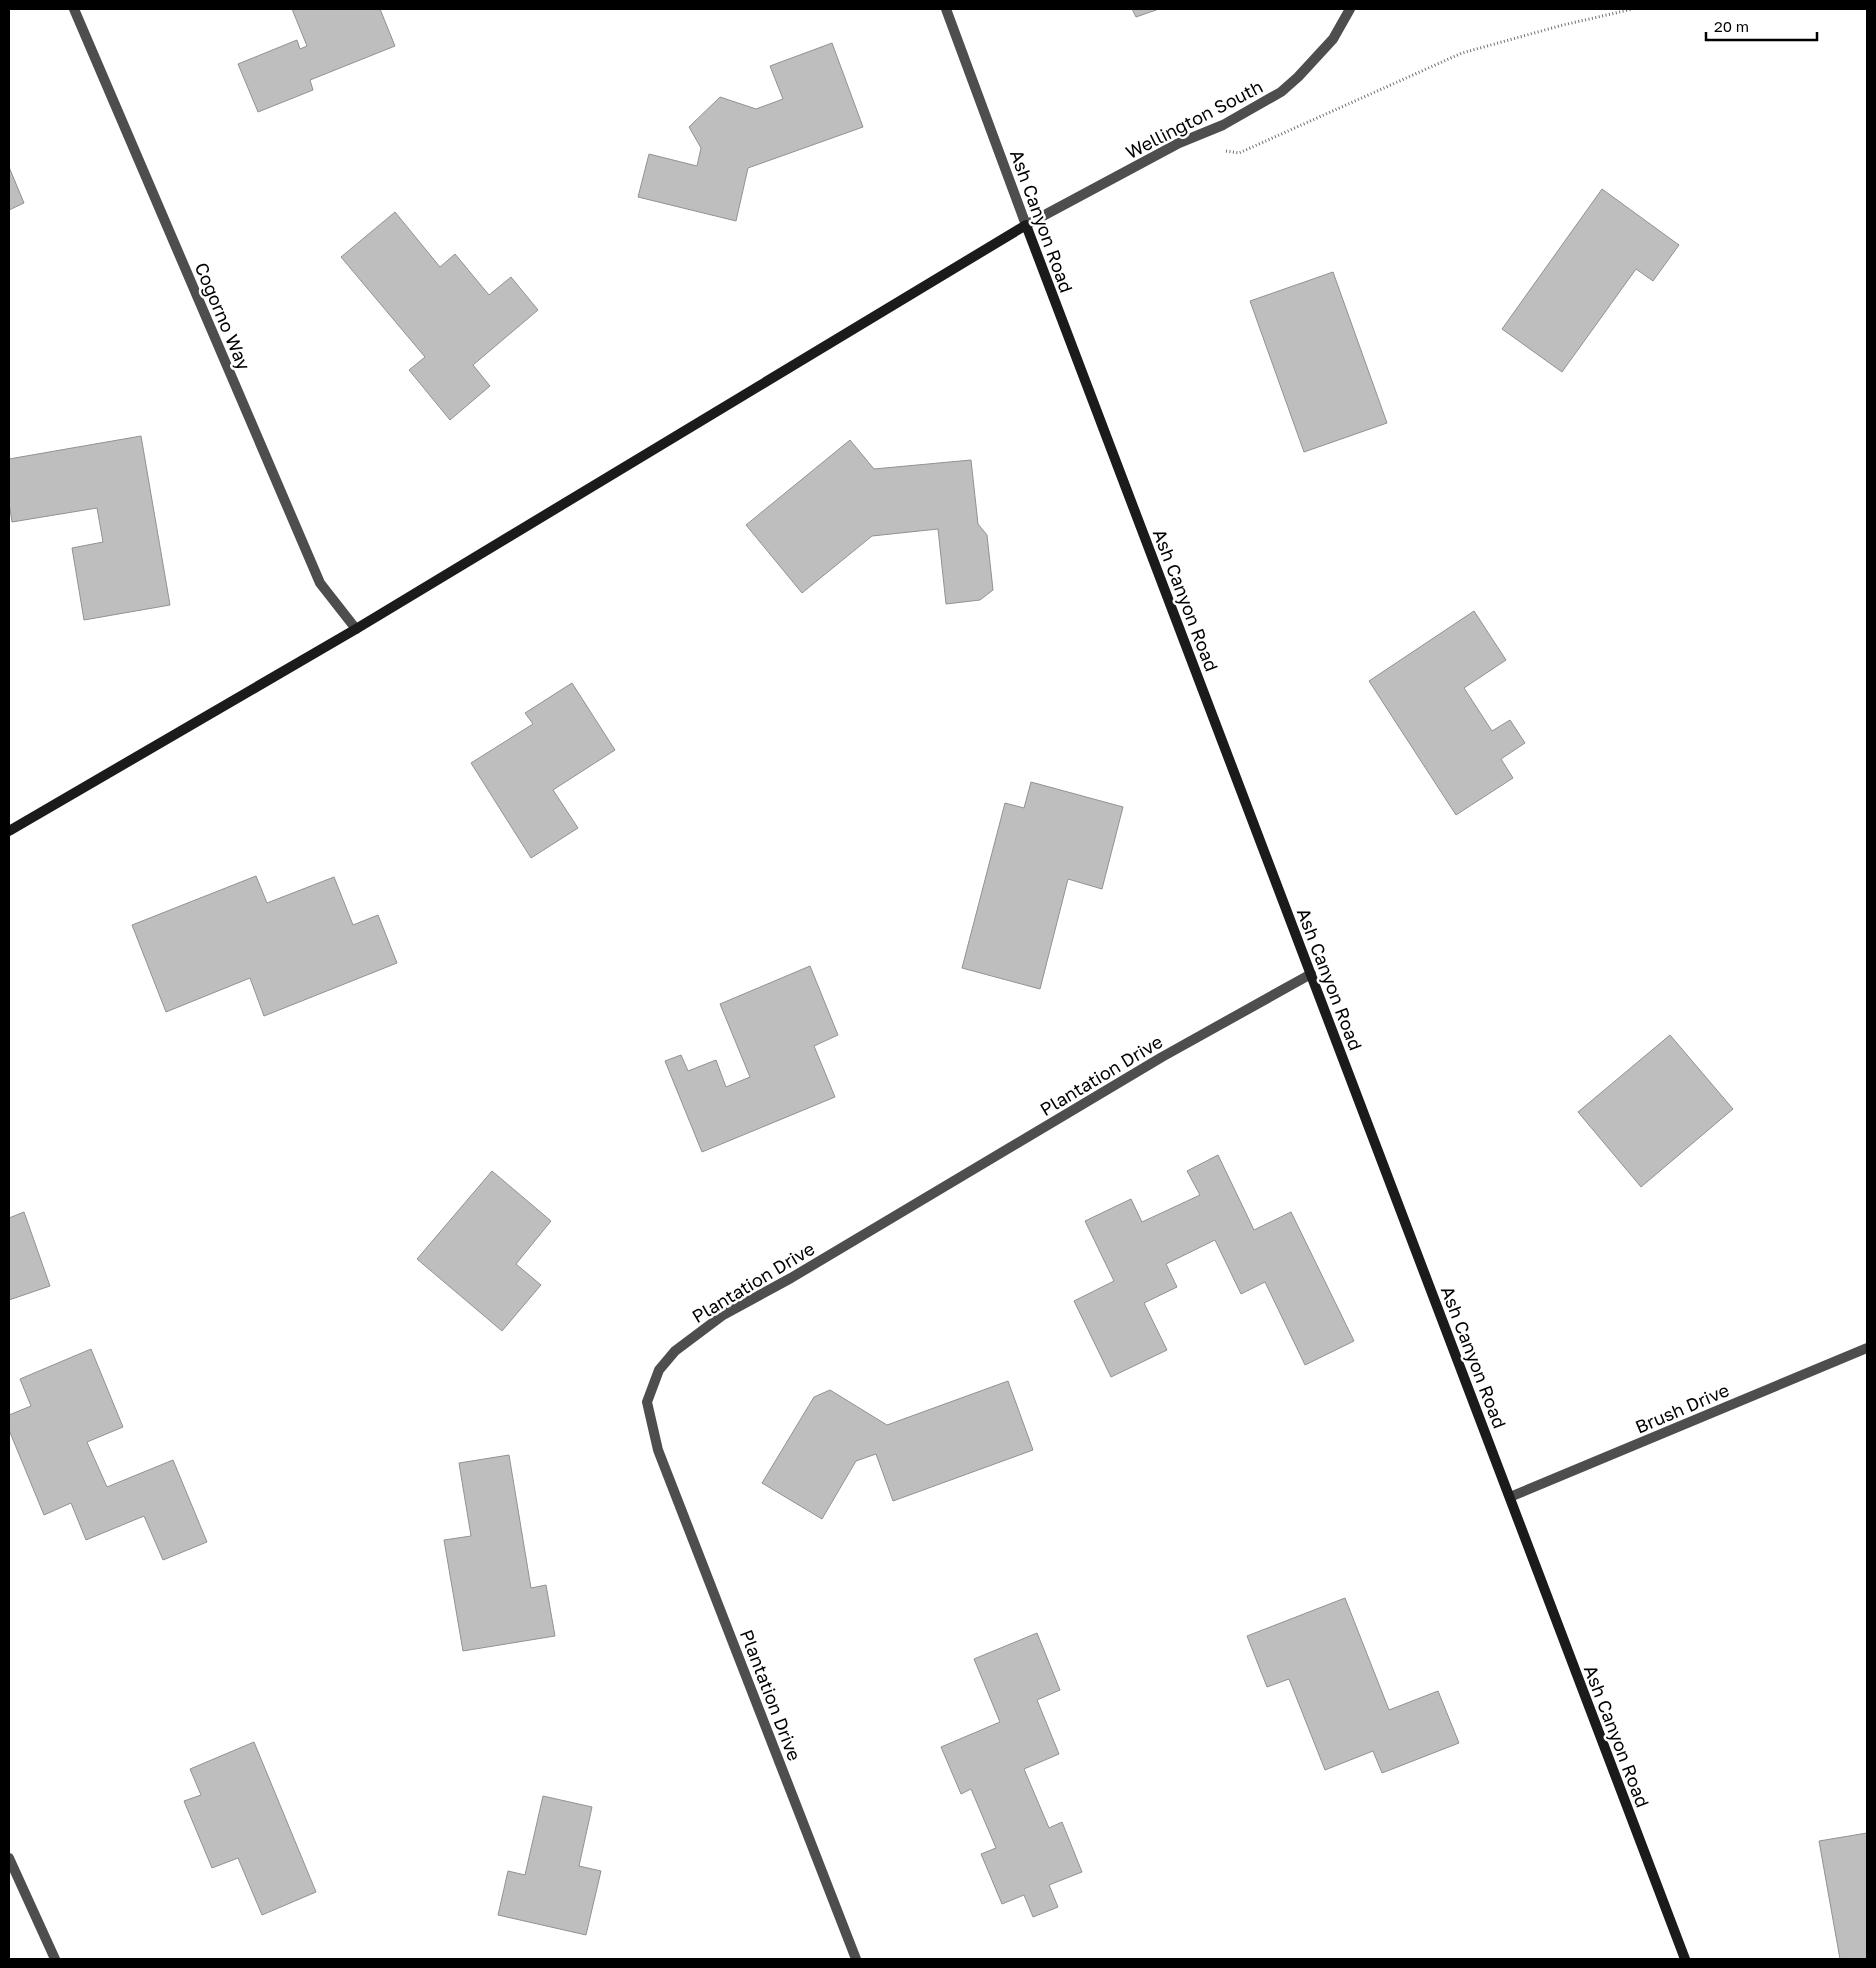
<svg xmlns="http://www.w3.org/2000/svg" width="1876" height="1968" font-family="'Golos Text',sans-serif">
  <style>
    .building { fill: #bebebe; stroke: #929292 }
    .lines { fill: none; stroke-linecap: round; stroke-linejoin: round }
    .path { stroke: #707070; stroke-width: 3; stroke-dasharray: 1 2.5; stroke-linecap: butt }
    .street { stroke: #4e4e4e; stroke-width: 10 }
    .secondary { stroke: #1b1b1b; stroke-width: 10 }
    .labels { text-anchor: middle; dominant-baseline: central; stroke-width: 5; stroke-linejoin: round; paint-order: stroke }
    .street-label { font-size: 18px; fill: #000; stroke: #fff }
  </style>
  <rect width="100%" height="100%" fill="#fff"/>
  <path class="building" d="M292 9H380L395 46 310 80 313 90 258 112 238 64 297 40 300 49 307 46Z
    M1132 9H1159L1136 17Z
    M832 43 863 127 748 168 736 221 638 197 649 154 697 166 701 148 689 127 720 97 756 109 783 99 770 66Z
    M9 167 24 203 9 210Z
    M1602 189 1679 245 1653 281 1636 269 1562 372 1502 329Z
    M395 212 440 267 455 254 489 295 511 277 538 310 473 365 490 386 450 420 409 370 425 357 341 257Z
    M1333 272 1387 423 1304 452 1250 301Z
    M141 436 170 605 84 620 72 548 103 542 97 508 12 522 9 503V459Z
    M850 440 874 469 971 460 978 524 987 535 993 590 980 600 946 604 938 529 872 536 802 593 746 525Z
    M1474 611 1506 660 1464 688 1492 731 1510 720 1525 743 1501 759 1513 778 1456 815 1369 681Z
    M572 683 615 750 553 790 578 828 531 858 471 763 533 724 525 713Z
    M1031 782 1123 807 1102 889 1068 879 1040 989 962 968 1005 803 1024 808Z
    M256 876 267 903 334 877 353 925 378 915 397 963 264 1016 250 978 166 1012 132 925Z
    M810 966 838 1035 814 1046 835 1097 702 1152 665 1061 681 1055 688 1071 716 1060 726 1087 750 1077 720 1004Z
    M1670 1035 1733 1109 1641 1187 1578 1112Z
    M1218 1155 1254 1230 1291 1212 1354 1341 1305 1365 1265 1282 1241 1294 1215 1240 1166 1264 1177 1287 1144 1303 1167 1350 1111 1377 1074 1301 1114 1281 1085 1221 1131 1199 1142 1222 1200 1195 1187 1171Z
    M492 1171 551 1221 516 1264 541 1285 502 1331 417 1259Z
    M24 1212 50 1286 9 1300V1218Z
    M91 1349 123 1427 87 1442 107 1487 173 1460 207 1542 163 1560 144 1516 86 1540 71 1503 44 1515 9 1430V1415L31 1406 20 1379Z
    M1008 1381 1033 1450 893 1501 876 1454 856 1461 822 1519 762 1483 814 1397 830 1390 887 1425Z
    M509 1455 531 1588 546 1585 555 1636 463 1651 444 1540 471 1536 459 1463Z
    M1345 1598 1389 1710 1438 1691 1459 1743 1382 1773 1373 1751 1325 1770 1289 1679 1267 1687 1247 1636Z
    M1037 1633 1060 1690 1037 1700 1059 1754 1024 1769 1049 1828 1062 1822 1082 1872 1049 1885 1058 1907 1033 1917 1024 1895 1002 1904 981 1854 996 1848 971 1789 961 1794 941 1747 1000 1722 974 1659Z
    M254 1742 316 1892 262 1915 238 1858 212 1868 184 1801 201 1795 190 1769Z
    M543 1796 592 1807 579 1866 601 1871 586 1935 498 1915 508 1871 525 1875Z
    M1867 1833V1959H1840L1819 1841Z"/>
  <g class="lines">
    <path class="path" d="M1226 151 1239 153 1462 53 1563 25 1633 9"/>
    <path class="street" d="M74 9 320 583 356 629
      M946 9 1026 225 1179 143 1223 125 1281 92 1298 77 1333 39 1350 9
      M1510 1497 1867 1348
      M9 1858 55 1959
      M856 1959 658 1450 647 1402 659 1370 675 1351 723 1315 791 1278 1162 1057 1311 974"/>
    <path class="secondary" d="M9 831 356 629 1026 225 1685 1959"/>
  </g>
  <g class="labels">
    <g class="street-label">
      <text transform="translate(1194 119) rotate(-27)">Wellington South</text>
      <text transform="translate(1042 221) rotate(70)">Ash Canyon Road</text>
      <text transform="translate(223 316) rotate(67)">Cogorno Way</text>
      <text transform="translate(1186 600) rotate(69)">Ash Canyon Road</text>
      <text transform="translate(1330 979) rotate(69)">Ash Canyon Road</text>
      <text transform="translate(1101 1075) rotate(-31)">Plantation Drive</text>
      <text transform="translate(753 1282) rotate(-31)">Plantation Drive</text>
      <text transform="translate(1474 1357) rotate(69)">Ash Canyon Road</text>
      <text transform="translate(1682 1408) rotate(-23)">Brush Drive</text>
      <text transform="translate(771 1695) rotate(69)">Plantation Drive</text>
      <text transform="translate(1617 1736) rotate(69)">Ash Canyon Road</text>
    </g>
  </g>
  <rect width="1876" height="1968" fill="none" stroke="#000000" stroke-width="20"/>
  <path d="M1706 32v8h111v-8" fill="none" stroke="#000000" stroke-width="2.5"/>
  <text x="1714" y="32" font-size="15" fill="#000000" stroke="#ffffff" stroke-width="4" paint-order="stroke">20 m</text>
</svg>
